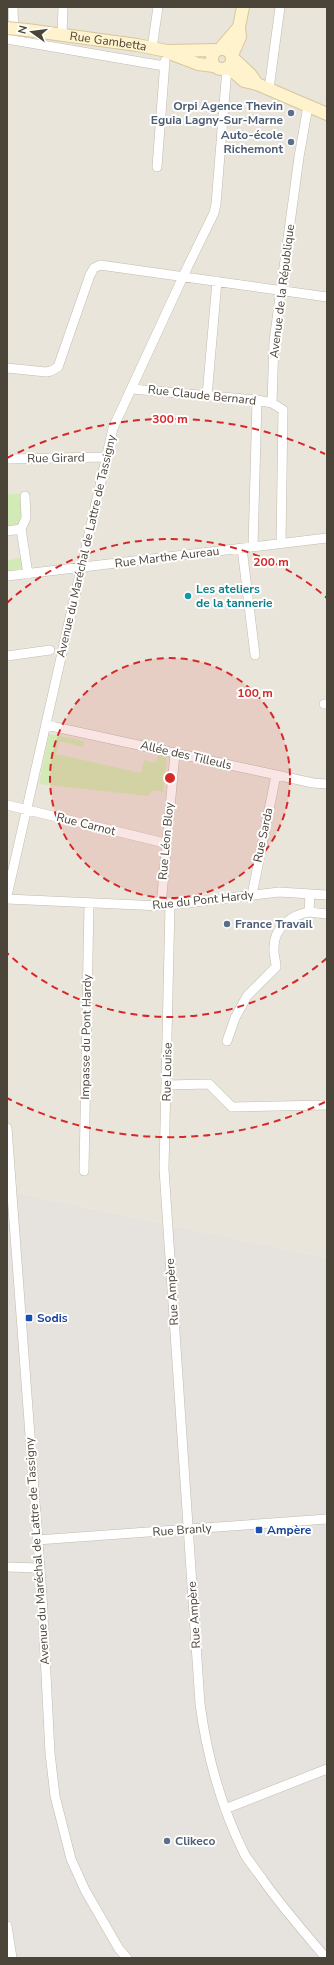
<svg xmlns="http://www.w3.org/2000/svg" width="334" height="1965" font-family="'Nunito Sans',sans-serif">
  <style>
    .residential { fill: #eae5da }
    .industrial { fill: #e6e2dd }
    .green { fill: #d2eab5 }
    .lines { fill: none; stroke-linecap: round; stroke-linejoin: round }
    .street-casing { stroke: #c2bbae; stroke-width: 10 }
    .secondary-casing { stroke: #d6c79b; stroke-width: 14 }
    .street { stroke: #fff; stroke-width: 9 }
    .secondary { stroke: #fff3cd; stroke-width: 12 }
    .secondary-bridge-casing { stroke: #d6c79b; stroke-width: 14; stroke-linecap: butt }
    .secondary-bridge { stroke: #fff3cd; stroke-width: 12 }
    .ring { fill: none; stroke: #d62828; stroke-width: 2; stroke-dasharray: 7 5 }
    .service-dot { fill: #5c6f8a; stroke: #fff; stroke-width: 1.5 }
    .culture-dot { fill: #0f9aa8; stroke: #fff; stroke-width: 1.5 }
    .transit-dot { fill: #1a4fb4; stroke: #fff; stroke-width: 1.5 }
    .labels { text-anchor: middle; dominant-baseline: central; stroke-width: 4; stroke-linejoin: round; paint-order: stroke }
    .street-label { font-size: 12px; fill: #4b4439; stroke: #fff }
    .service-label { font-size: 12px; font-weight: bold; fill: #4e5e75; stroke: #fff; text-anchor: end }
    .culture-label { font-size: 12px; font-weight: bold; fill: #0d838f; stroke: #fff; text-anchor: start }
    .transit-label { font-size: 12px; font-weight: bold; fill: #164399; stroke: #fff; text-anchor: start }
    .centre { fill: #d62828; stroke: #fff; stroke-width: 2 }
    .ring-label { font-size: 12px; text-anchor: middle; font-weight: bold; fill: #d62828; stroke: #fff; stroke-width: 4; stroke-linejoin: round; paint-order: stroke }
  </style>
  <rect width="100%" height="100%" fill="#f6f3ec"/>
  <path class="residential" d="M15 7H327V1258L7 1191V39L10 36Z"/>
  <path class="industrial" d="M7 1191 327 1258V1958H7Z"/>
  <path class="green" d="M7 494H22V522L7 528Z
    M22 557V570L7 571V561Z
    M49 734 84 741 83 747 59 741 56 754 141 773 144 760 156 763 158 754 167 756 163 792 153 790 148 796 39 784Z"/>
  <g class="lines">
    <defs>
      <path id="street" d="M13 7 14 34
        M62 34 63 7
        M7 39 164 66
        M152 48 158 7
        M269 89 280 7
        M157 167 165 61
        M7 368 46 372 51 371 58 367 90 275 94 268 100 265 327 297
        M132 389 257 400 272 403 283 410 281 543
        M207 396 217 281
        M272 403 274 341 299 157 308 106
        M7 459 105 457
        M21 529 26 518 25 496
        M7 531 21 529 28 574
        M253 547 257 400
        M242 548 255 655
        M7 576 327 538
        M7 656 50 650
        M324 704H327
        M46 725 313 783 327 784
        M7 805 165 843
        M252 895 276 775
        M7 896 113 428 188 266 214 213 216 204 227 68
        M7 899 161 906 279 892 327 895
        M170 905 164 1169 200 1704C207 1756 221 1807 245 1855 250 1863 257 1871 263 1880 282 1907 304 1932 326 1958
        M161 906 175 753
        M309 912 327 914
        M227 1041 235 1018 247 996 276 967C276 960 273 954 274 947 274 927 292 915 309 912L310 894
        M167 1085 209 1084 232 1107 327 1105
        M7 1128 42 1596 50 1753 55 1796 71 1859 85 1890 119 1949 127 1958
        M84 1171 89 903
        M37 1540 327 1519
        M7 1567 39 1568
        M225 1809 327 1769
        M7 1926 12 1958"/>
      <g id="secondary">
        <path id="s1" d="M27 30 137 45 167 51 216 50"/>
        <path d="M221 48 239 27"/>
        <circle cx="222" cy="59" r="10"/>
        <path d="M169 53 198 64 214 66"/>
        <path d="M232 55 240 37 239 27 243 7"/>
        <path d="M233 58 250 74 257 84"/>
        <path d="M228 67 244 81 257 84 327 114"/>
      </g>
    </defs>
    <use href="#street" class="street-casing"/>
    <use href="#secondary" class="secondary-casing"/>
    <use href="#street" class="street"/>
    <use href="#secondary" class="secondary"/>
    <defs>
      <path id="secondary-bridge" d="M7 28 27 30"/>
    </defs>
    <use href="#secondary-bridge" class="secondary-bridge-casing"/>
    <use href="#secondary-bridge" class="secondary-bridge"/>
  </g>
  <circle cx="170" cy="778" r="120" fill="#d62828" fill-opacity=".12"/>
  <g class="ring">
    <circle cx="170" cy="778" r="120"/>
    <path d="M327 958A239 239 0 0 1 7 953M7 603A239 239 0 0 1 327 598"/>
    <path d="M325 1102A359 359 0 0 1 7 1098M7 458A359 359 0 0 1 325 454"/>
  </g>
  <g class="service-dot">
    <circle cx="291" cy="113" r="4"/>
    <circle cx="291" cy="142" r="4"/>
    <circle cx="227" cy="924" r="4"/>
    <circle cx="167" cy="1841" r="4"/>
  </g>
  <circle class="culture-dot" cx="188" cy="596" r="4"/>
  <g class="transit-dot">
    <rect x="25" y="1314" width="8" height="8" rx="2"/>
    <rect x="255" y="1526" width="8" height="8" rx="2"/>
  </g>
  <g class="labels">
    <g class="street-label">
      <text stroke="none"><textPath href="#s1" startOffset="82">Rue Gambetta</textPath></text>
      <text transform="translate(282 291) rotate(-83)">Avenue de la République</text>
      <text transform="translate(202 395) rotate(6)">Rue Claude Bernard</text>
      <text transform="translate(56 458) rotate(-1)">Rue Girard</text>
      <text transform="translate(86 546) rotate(-77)">Avenue du Maréchal de Lattre de Tassigny</text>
      <text transform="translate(167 557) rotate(-7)">Rue Marthe Aureau</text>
      <text transform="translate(186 755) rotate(13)">Allée des Tilleuls</text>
      <text transform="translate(86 824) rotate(14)">Rue Carnot</text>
      <text transform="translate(263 835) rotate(-78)">Rue Sarda</text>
      <text transform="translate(166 841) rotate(-85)">Rue Léon Bloy</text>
      <text transform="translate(203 900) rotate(-6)">Rue du Pont Hardy</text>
      <text transform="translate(86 1037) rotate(-89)">Impasse du Pont Hardy</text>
      <text transform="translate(167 1072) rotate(-89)">Rue Louise</text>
      <text transform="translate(172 1292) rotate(-94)">Rue Ampère</text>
      <text transform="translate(182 1530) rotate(-4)">Rue Branly</text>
      <text transform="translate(37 1551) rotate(-94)">Avenue du Maréchal de Lattre de Tassigny</text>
      <text transform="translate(194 1615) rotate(-94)">Rue Ampère</text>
    </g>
    <g class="service-label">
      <text x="283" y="106">Orpi Agence Thevin<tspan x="283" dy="14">Eguia Lagny-Sur-Marne</tspan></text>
      <text x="283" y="135">Auto-école<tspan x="283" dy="14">Richemont</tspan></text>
      <text x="235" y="924" text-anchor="start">France Travail</text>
      <text x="175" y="1841" text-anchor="start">Clikeco</text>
    </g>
    <g class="culture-label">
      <text x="196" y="589">Les ateliers<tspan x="196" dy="14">de la tannerie</tspan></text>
    </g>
    <g class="transit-label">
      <text x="37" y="1318">Sodis</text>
      <text x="267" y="1530">Ampère</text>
    </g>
  </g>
  <circle cx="170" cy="778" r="6" class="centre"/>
  <g class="ring-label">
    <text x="170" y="423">300 m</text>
    <text x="271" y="566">200 m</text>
    <text x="255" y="697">100 m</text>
  </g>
  <rect width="334" height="1965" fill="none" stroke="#4b4439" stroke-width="16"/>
  <g transform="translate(32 32) rotate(284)" stroke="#ffffff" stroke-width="3" paint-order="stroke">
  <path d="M0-3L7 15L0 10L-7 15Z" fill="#4b4439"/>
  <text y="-6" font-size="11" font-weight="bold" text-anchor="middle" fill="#4b4439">N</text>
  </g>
</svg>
